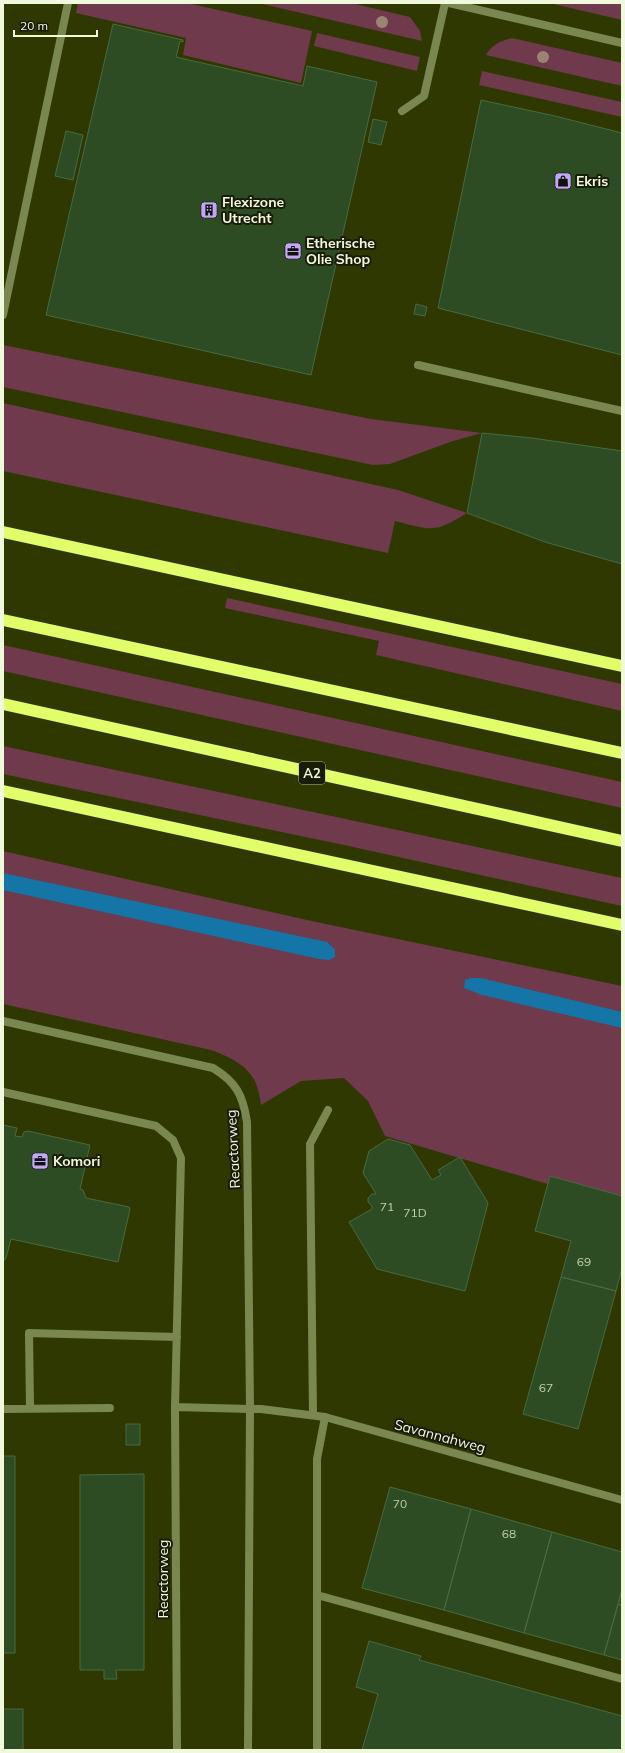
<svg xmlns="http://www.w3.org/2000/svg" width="625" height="1753" font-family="Mulish,sans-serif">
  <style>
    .green { fill: #6e3a4c }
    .water { fill: #1575a7 }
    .building { fill: #2d4c24; stroke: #496a40 }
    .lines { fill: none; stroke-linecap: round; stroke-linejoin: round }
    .service { stroke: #7b8751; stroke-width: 8 }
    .minor { stroke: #7b8751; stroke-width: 8 }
    .tertiary { stroke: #7b8751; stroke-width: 8 }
    .motorway { stroke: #e1fd6a; stroke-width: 12 }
    .tree { fill: #9b8473 }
    .labels { text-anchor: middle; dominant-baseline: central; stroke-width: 4; stroke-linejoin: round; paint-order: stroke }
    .number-label { font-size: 12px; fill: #c0ceaf }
    .shield { fill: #191d08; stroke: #b0b79d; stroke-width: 1 }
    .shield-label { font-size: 13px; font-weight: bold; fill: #f1f9dd }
    .poi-label { font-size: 14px; font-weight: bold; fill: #f1f9dd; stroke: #191d08; text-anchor: start }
    .street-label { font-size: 14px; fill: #f1f9dd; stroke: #191d08 }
  </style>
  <rect width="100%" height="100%" fill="#2f3800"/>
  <path class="green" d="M78 3H187L312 31 301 83 183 55 186 38 76 13Z
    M258 3H351L410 17 420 31 422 41Z
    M549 3H622V20Z
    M317 33 420 57 417 71 314 46Z
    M512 38 622 63V86L486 55C494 43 499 42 512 38Z
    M482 71 622 102V117L479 85Z
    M3 345 371 419 482 433 453 441 390 464 373 465 3 387Z
    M3 403 398 490 467 513C433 534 432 530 395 521L388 553 3 471Z
    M227 598 622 684V711L376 655 379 641 225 608Z
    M3 645 622 782V808L3 671Z
    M3 746 622 878V906L344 845 3 774Z
    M3 851 307 920 622 986V1206L385 1136 368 1101 344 1078 301 1081 261 1105C260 1099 259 1092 257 1086 250 1066 230 1057 211 1050L3 1004Z"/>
  <path class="water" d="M3 873 327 942 335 950V957L329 960 319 959 3 890Z
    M471 978H481L622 1012V1028L482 995 464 988 465 980Z"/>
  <path class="building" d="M113 24 183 40V42L180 41 176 57 303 86 307 66 377 82 311 375 46 315Z
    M481 100 555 116 622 133V355L438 308Z
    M373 119 387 122 381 145 368 142Z
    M66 131 83 135 73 180 55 176Z
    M416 304 427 307 425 316 414 314Z
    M482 433 532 438 622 451V564L545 542 467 513Z
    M3 1125 17 1128 15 1136 22 1137 24 1132 28 1131 90 1145 80 1189 83 1190 86 1198 129 1207 130 1209 118 1262 11 1239 6 1258 3 1262Z
    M388 1139 410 1145 432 1180 441 1175 438 1170 460 1157 488 1203 465 1291 377 1269 349 1222 372 1209V1206L368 1202V1198L372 1194H376L363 1173 369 1151Z
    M550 1176 622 1196V1268L616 1291 561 1277 571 1241 535 1231Z
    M561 1277 616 1291 578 1429 523 1414Z
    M126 1424H140V1445H126Z
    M3 1456H15V1653H3Z
    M144 1474V1670H116L117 1679H104V1670H80V1475Z
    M390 1487 471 1509 444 1610 362 1588Z
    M471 1509 552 1532 524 1633 444 1610Z
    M552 1532 622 1552V1590L604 1655 524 1633Z
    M622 1590V1606L618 1604Z
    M618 1604 622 1606V1660L604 1655Z
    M369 1641 421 1656 419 1660 622 1716V1750H362L378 1694 356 1687Z
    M3 1709H23V1750H3Z"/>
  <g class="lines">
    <path class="service" d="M402 111 424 96 445 3
      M3 315 68 3
      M418 365 622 411
      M3 1092 156 1126 173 1140 181 1158 175 1407 177 1750
      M175 1407 250 1409
      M30 1408 29 1333 177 1337
      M3 1409 110 1408
      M313 1415 310 1144 328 1110
      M317 1595 622 1679
      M317 1750V1459L325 1417"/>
    <path class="minor" d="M3 1021 213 1068C236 1082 243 1095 247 1122L250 1409 248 1750
      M250 1409H261L325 1417 622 1500"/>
    <path class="tertiary" d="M449 3 622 43"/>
    <path class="motorway" d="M3 532 622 666
      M3 620 622 753
      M3 704 622 841
      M3 791 622 925"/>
  </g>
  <g class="tree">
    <circle cx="382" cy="22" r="6"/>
    <circle cx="543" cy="57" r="6"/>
  </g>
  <defs>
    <symbol id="shop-square" viewBox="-11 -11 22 22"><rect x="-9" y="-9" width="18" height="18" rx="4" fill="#c1a8f3" stroke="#191d08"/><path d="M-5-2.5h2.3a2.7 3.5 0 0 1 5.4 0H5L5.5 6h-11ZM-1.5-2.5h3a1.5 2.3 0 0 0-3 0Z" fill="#111"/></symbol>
    <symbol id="building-square" viewBox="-11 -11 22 22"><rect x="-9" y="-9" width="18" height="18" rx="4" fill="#c1a8f3" stroke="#191d08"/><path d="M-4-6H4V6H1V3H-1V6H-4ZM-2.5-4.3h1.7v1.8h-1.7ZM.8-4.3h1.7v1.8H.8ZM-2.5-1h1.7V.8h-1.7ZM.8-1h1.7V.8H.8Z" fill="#111"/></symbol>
    <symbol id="office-square" viewBox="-11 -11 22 22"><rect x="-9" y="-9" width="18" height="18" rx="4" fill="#c1a8f3" stroke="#191d08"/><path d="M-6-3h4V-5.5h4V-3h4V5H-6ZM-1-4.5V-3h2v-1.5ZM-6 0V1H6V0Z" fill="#111"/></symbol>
  </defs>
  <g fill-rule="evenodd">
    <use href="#shop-square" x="553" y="171" width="20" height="20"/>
    <use href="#building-square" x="199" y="200" width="20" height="20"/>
    <use href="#office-square" x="283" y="241" width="20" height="20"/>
    <use href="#office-square" x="30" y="1151" width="20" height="20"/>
  </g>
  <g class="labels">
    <g class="number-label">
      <text x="387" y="1206">71</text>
      <text x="415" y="1212">71D</text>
      <text x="584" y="1261">69</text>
      <text x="546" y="1387">67</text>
      <text x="400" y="1503">70</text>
      <text x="509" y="1533">68</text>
    </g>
    <rect class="shield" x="299" y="762" width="26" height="22" rx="3"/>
    <g class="shield-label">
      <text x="312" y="773">A2</text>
    </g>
    <g class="poi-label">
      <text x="576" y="181">Ekris</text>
      <text x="222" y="202">Flexizone<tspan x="222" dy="16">Utrecht</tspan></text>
      <text x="306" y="243">Etherische<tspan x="306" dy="16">Olie Shop</tspan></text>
      <text x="53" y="1161">Komori</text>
    </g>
    <g class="street-label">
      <text transform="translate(233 1149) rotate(-93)">Reactorweg</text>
      <text transform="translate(440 1436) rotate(15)">Savannahweg</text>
      <text transform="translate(163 1579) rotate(-90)">Reactorweg</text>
    </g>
  </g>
  <rect width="625" height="1753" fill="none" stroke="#f1f9dd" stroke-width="8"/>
  <path d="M14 30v6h83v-6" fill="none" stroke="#f1f9dd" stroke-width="2"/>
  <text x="20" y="30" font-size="12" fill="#f1f9dd" stroke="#191d08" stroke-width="3" paint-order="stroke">20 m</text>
</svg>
